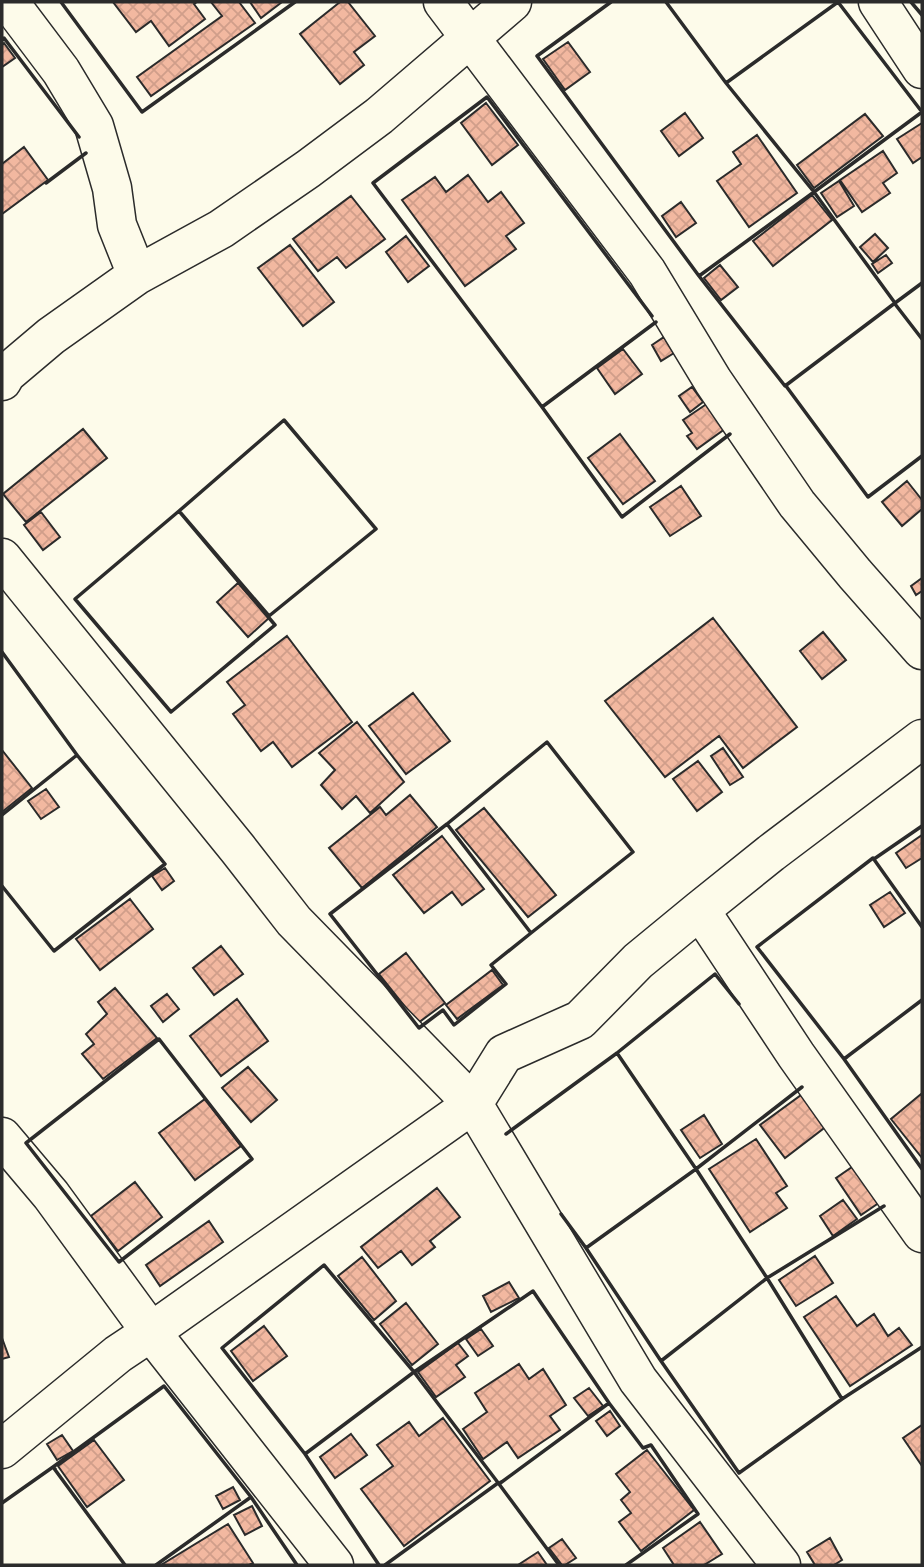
<svg xmlns="http://www.w3.org/2000/svg" width="924" height="1567" font-family="Helvetica,sans-serif">
  <style>
    .building { fill: url(#building-cross-hatch); stroke: #2b2b2b; stroke-width: 2 }
    .lines { fill: none; stroke-linecap: round; stroke-linejoin: round }
    .minor-casing { stroke: #2b2b2b; stroke-width: 41 }
    .minor { stroke: #fdfbea; stroke-width: 38 }
    .wall { stroke: #2b2b2b; stroke-width: 3.5 }
  </style>
  <defs>
    <pattern id="building-cross-hatch" width="8" height="8" patternUnits="userSpaceOnUse" patternTransform="scale(1.75)"><rect width="8" height="8" fill="#f2b8a0"/><path d="M0 0l8 8M0 8l8-8" fill="none" stroke="#d09e8a"/></pattern>
  </defs>
  <rect width="100%" height="100%" fill="#fdfbea"/>
  <path class="building" d="M113 2H197L194 4 205 19 169 46 151 21 136 32Z
    M211 2H239L255 23 151 96 137 77 222 16Z
    M250 2H282L261 18Z
    M340 2H348L375 36 354 52 364 65 340 84 300 34Z
    M568 42 590 72 565 90 543 59Z
    M4 43 15 58 2 67V45Z
    M486 103 518 145 492 165 461 123Z
    M685 113 703 138 679 156 661 131Z
    M865 114 883 136 814 188 797 165Z
    M922 123V157L913 163 897 139Z
    M757 135 797 193 749 227 717 181 741 164 733 152Z
    M24 147 48 180 2 214V164Z
    M883 151 897 173 883 183 890 193 862 212 840 180Z
    M468 175 488 202 501 192 524 223 506 236 516 249 465 286 402 200 435 177 446 192Z
    M839 181 854 206 837 217 821 193Z
    M812 195 832 220 773 266 753 241Z
    M351 196 385 239 346 268 337 257 318 271 293 239Z
    M681 202 696 223 676 237 662 216Z
    M875 234 888 248 873 262 860 247Z
    M406 236 429 266 408 282 386 252Z
    M290 245 334 302 303 326 258 268Z
    M886 255 892 263 878 273 872 264Z
    M720 265 738 287 721 300 704 278Z
    M664 337 674 353 661 361 652 345Z
    M623 349 642 374 615 394 597 368Z
    M692 387 703 402 690 412 679 396Z
    M711 401 729 426 697 449 687 436 692 433 683 420Z
    M83 429 107 458 26 522 3 494Z
    M620 434 655 481 623 504 588 458Z
    M907 481 922 500V509L902 526 882 502Z
    M681 486 701 516 670 536 650 507Z
    M41 512 60 537 43 550 24 525Z
    M922 578V591L916 595 911 586Z
    M238 583 269 618 248 637 217 602Z
    M713 618 797 727 743 768 719 736 665 777 605 701Z
    M823 632 846 660 822 679 800 651Z
    M287 636 352 722 292 767 273 742 261 751 233 714 245 705 227 682Z
    M413 693 450 741 406 774 369 726Z
    M357 722 404 782 370 813 356 796 342 809 321 785 335 770 319 753Z
    M723 748 743 777 730 785 711 756Z
    M2 750 32 788 2 812Z
    M698 761 722 792 697 811 673 779Z
    M46 789 59 807 41 819 28 801Z
    M410 795 437 827 362 888 329 848 380 807 386 815Z
    M484 808 556 895 528 917 456 830Z
    M922 835V858L906 868 896 853Z
    M442 836 484 889 462 905 452 892 424 913 393 875Z
    M165 868 174 881 162 890 152 876Z
    M890 892 905 913 884 927 870 905Z
    M130 899 153 929 100 970 76 939Z
    M221 946 243 974 214 995 193 968Z
    M406 953 445 1003 418 1023 379 974Z
    M492 970 503 985 457 1019 446 1005Z
    M115 988 157 1038 103 1079 82 1054 94 1044 86 1034 107 1014 98 1002Z
    M167 994 179 1009 163 1022 151 1006Z
    M237 999 268 1041 221 1076 190 1036Z
    M248 1067 277 1100 251 1122 222 1088Z
    M808 1090 832 1122 785 1158 760 1125Z
    M921 1094 922 1096V1158L891 1119Z
    M205 1099 241 1146 195 1180 159 1133Z
    M704 1115 722 1144 700 1158 681 1130Z
    M756 1139 787 1186 776 1193 787 1208 750 1232 709 1169Z
    M858 1163 883 1200 861 1215 836 1178Z
    M135 1182 162 1217 118 1251 91 1216Z
    M437 1188 460 1217 430 1241 435 1247 412 1265 401 1251 378 1268 361 1247Z
    M843 1200 857 1219 833 1236 820 1216Z
    M209 1221 223 1242 160 1286 146 1265Z
    M815 1256 833 1283 796 1306 779 1280Z
    M362 1257 396 1301 374 1320 338 1276Z
    M509 1282 519 1298 491 1312 483 1296Z
    M836 1296 857 1326 874 1314 888 1336 899 1328 912 1345 850 1386 804 1317Z
    M406 1303 438 1344 412 1365 380 1324Z
    M264 1326 287 1356 253 1381 231 1351Z
    M481 1329 493 1346 478 1356 466 1339Z
    M2 1338 9 1357 2 1359Z
    M458 1343 468 1356 456 1365 465 1377 436 1397 418 1372Z
    M519 1364 529 1379 543 1369 566 1405 550 1416 560 1430 518 1458 507 1442 483 1459 463 1429 487 1412 475 1393Z
    M589 1388 603 1406 588 1416 574 1398Z
    M610 1411 620 1426 607 1436 596 1421Z
    M443 1418 490 1481 404 1546 361 1489 393 1466 377 1445 409 1422 419 1436Z
    M922 1425V1466L903 1438Z
    M351 1434 367 1455 335 1478 320 1457Z
    M62 1435 73 1451 57 1460 47 1444Z
    M94 1440 124 1480 87 1507 58 1466Z
    M647 1450 694 1510 641 1551 619 1522 631 1513 621 1500 630 1492 616 1474Z
    M233 1487 240 1500 223 1509 216 1496Z
    M252 1506 262 1526 245 1535 234 1515Z
    M700 1522 722 1554 704 1565H674L663 1548Z
    M228 1524 253 1563 249 1565H161Z
    M830 1538 842 1560 834 1565H815L807 1552Z
    M562 1539 576 1558 565 1565H562L549 1548Z
    M538 1552 547 1565H518Z"/>
  <g class="lines">
    <defs>
      <path id="minor" d="M9 2 61 71 94 126 112 188 117 225 137 275
        M443 2 647 272 713 381 797 504 855 574 922 650
        M878 2 922 69
        M2 381 6 374 51 336 137 275 221 229 308 169 379 116 512 2
        M2 558 238 849 294 921 473 1104 638 1380 781 1565
        M700 910 796 1055 922 1233
        M2 1137 51 1195 151 1332 334 1565
        M2 1449 118 1354 151 1332 473 1104 504 1054 580 1020 638 961 700 910 771 853 922 739"/>
    </defs>
    <use href="#minor" class="minor-casing"/>
    <use href="#minor" class="minor"/>
    <path class="wall" d="M61 2 142 112 295 2
      M611 2 537 56 699 276 814 192 726 83 666 2
      M838 2 922 112 814 192 726 83Z
      M911 2 922 15
      M2 40 4 38 79 137
      M46 183 86 153
      M814 192 895 303 785 386 699 276Z
      M895 302V303L922 283
      M895 304 922 339
      M652 316 487 97 373 183 542 407 656 322
      M656 322 542 407 622 517 730 434
      M786 386 868 497 922 456
      M284 420 376 529 269 616 179 511Z
      M179 511 275 625 171 712 75 599Z
      M2 652 77 755 76 756
      M547 742 633 852 531 933 447 824Z
      M2 815 77 755 165 864 54 951 2 886
      M447 824 531 933 491 965 506 984 454 1025 443 1010 419 1028 330 914Z
      M874 859 922 826
      M922 927 873 858 757 947 844 1059 922 1000
      M159 1039 252 1159 119 1262 26 1143Z
      M617 1053 715 974 739 1004
      M847 1057 844 1059 922 1169
      M506 1134 617 1053 696 1169 802 1087
      M561 1214 586 1248
      M324 1265 414 1372 305 1454 222 1348Z
      M533 1291 609 1403 499 1484 414 1372Z
      M661 1361 739 1473 842 1399 767 1278 696 1169 586 1248 661 1361 767 1278 884 1206
      M842 1399 922 1347
      M609 1403 643 1448 651 1445 698 1514 626 1565
      M501 1482 499 1484 559 1565
      M250 1498 251 1497 297 1565
      M2 1503 53 1467 55 1469
      M125 1565 53 1467 164 1386 251 1497 156 1565
      M379 1565 305 1454 414 1372 416 1374
      M385 1565 498 1483"/>
  </g>
  <rect width="924" height="1567" fill="none" stroke="#2b2b2b" stroke-width="7"/>
</svg>
